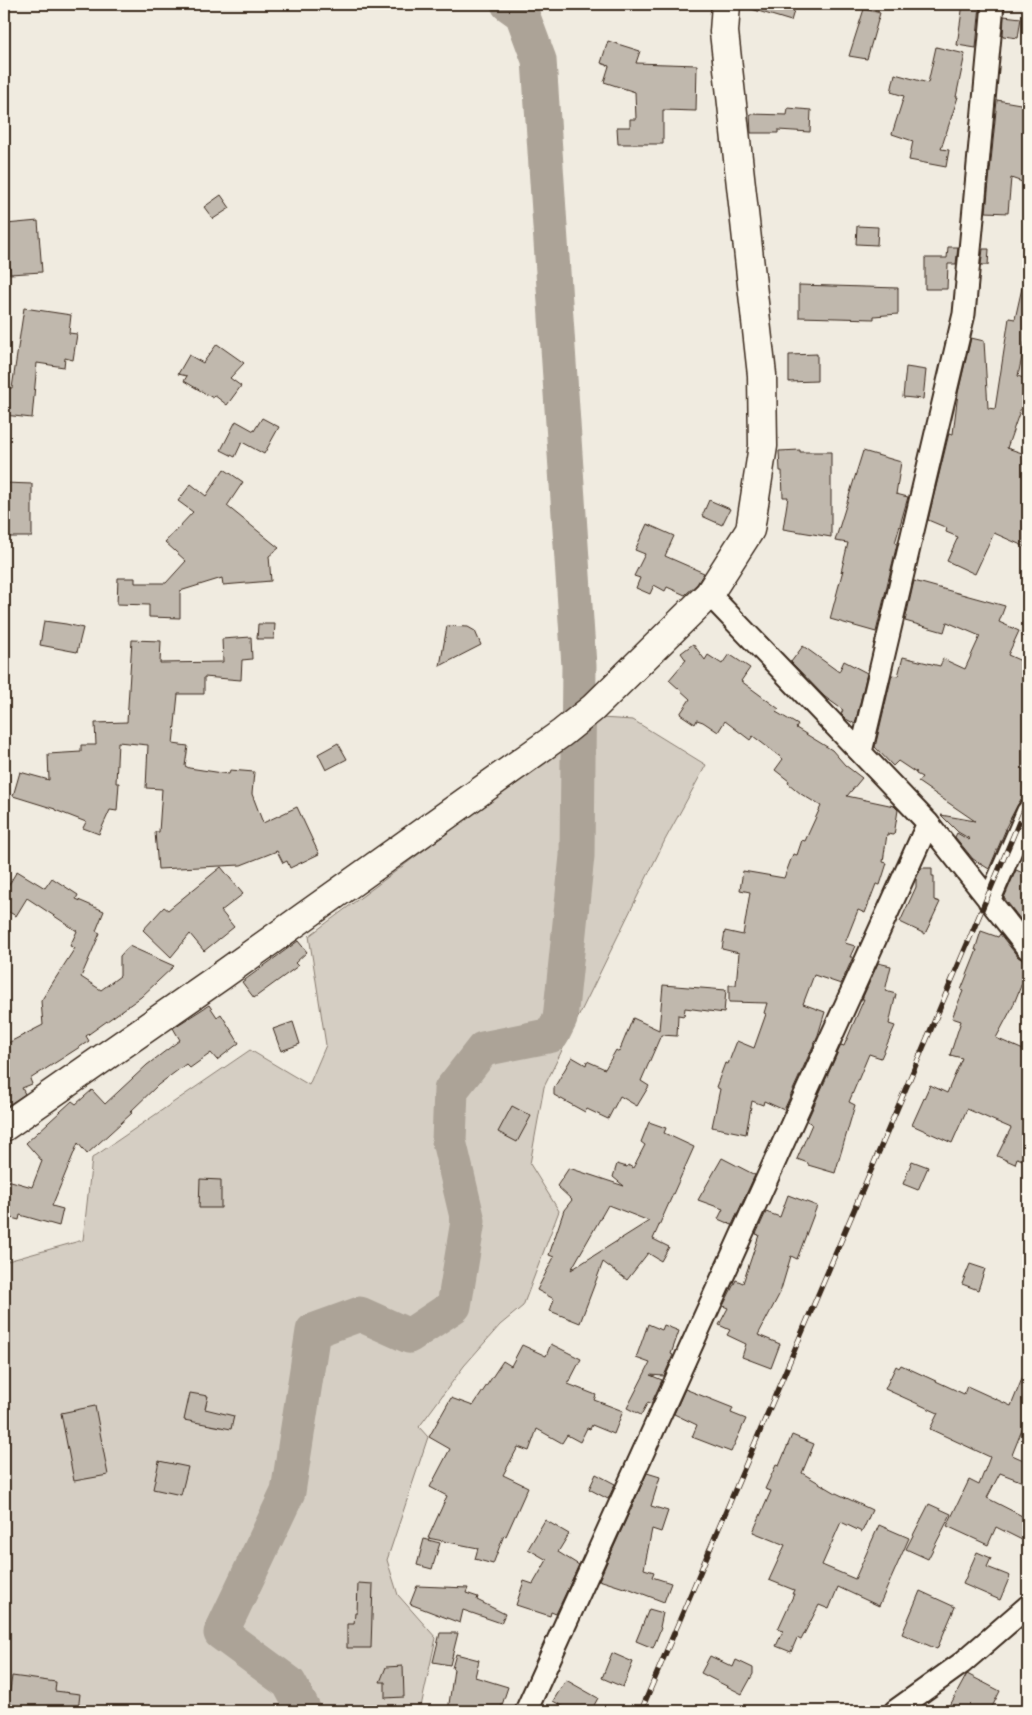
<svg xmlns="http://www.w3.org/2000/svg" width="1032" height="1715" font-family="Mynerve,sans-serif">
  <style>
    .green { fill: #d5cec3; stroke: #887c70 }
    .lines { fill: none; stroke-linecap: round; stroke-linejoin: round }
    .river { stroke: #aca397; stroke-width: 35 }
    .building { fill: #c0b8ad; stroke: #3b2a1e; fill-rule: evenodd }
    .minor-casing { stroke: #3b2a1e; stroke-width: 25 }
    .major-casing { stroke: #3b2a1e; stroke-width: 31 }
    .minor { stroke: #fbf7ec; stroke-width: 21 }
    .major { stroke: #fbf7ec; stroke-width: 28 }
    .rail-casing { stroke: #3b2a1e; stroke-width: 5.5 }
    .rail { stroke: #fbf7ec; stroke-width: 4; stroke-dasharray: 11; stroke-linecap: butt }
  </style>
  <rect width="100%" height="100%" fill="#f0ebe0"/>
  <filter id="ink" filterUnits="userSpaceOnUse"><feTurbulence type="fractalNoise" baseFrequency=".02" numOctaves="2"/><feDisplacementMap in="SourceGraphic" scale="10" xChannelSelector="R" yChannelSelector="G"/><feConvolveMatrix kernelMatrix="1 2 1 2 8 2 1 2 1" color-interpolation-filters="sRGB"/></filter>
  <g filter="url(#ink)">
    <path class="green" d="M601 718 633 720 706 765 665 840 544 1087 530 1164 559 1211 523 1306 500 1325 464 1366 419 1427 428 1437 387 1560 398 1595 436 1638 420 1711H4V1262L83 1240 92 1158 250 1050 309 1085 326 1045 309 936Z"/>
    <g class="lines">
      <path class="river" d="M304 1711 289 1683 221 1633 288 1492 313 1331 360 1314 409 1336 454 1306 468 1221 449 1141 451 1090 483 1049 552 1035 560 1019 577 856 579 666 539 60 522 14 508 4"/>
    </g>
    <path class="building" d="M748 4H796L791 21 748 8Z
      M963 4 980 5 976 48 957 45Z
      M864 9 880 13 867 59 849 56Z
      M1004 16 1021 18 1018 38 1003 36Z
      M608 41 640 51 636 63 697 65 696 111 663 110V144H618L617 127H630V119H636L635 92 604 82 609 66 601 63Z
      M936 47 965 54 956 97H958L941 149 949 150 946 167 909 160 913 141 892 134 904 96 891 92 895 74 928 83Z
      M997 100 1026 105 1025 111H1028V184L1011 178 1008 213 986 212Z
      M788 108 811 110 810 132 778 130V133H751L750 114 787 115Z
      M221 195 230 208 213 219 204 207Z
      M38 221 42 272 10 274 6 224Z
      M857 226 878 227 877 245 856 244Z
      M948 247H958L956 264H948L947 289H925V258H947Z
      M983 249H989L988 265H981Z
      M799 285 898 288V314L874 316V319L799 317Z
      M1022 288 1028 289V343L1025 342 1018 376 1028 380V400L1024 399 1007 448 1028 455V548L994 533 975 574 947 561 958 537 946 532 947 528 928 520 949 433 953 434 958 393 971 338 984 341 988 408 995 409 1009 318 1015 319Z
      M24 308 71 315 69 333 77 334 73 360 65 358 64 367 37 363 32 418 4 415 6 388H12Z
      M217 344 244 363 230 378 241 386 227 405 214 395 213 398 184 381 187 376 178 374 189 355 203 363Z
      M817 354V381L789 382V355Z
      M906 367 926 370 923 399 903 397Z
      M262 418 279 427 264 454 242 442 235 457 221 450 236 421 254 431Z
      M800 450V452H831V537L783 529 788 497H783L782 471H780L779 451Z
      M863 451 901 462 896 494 908 497 895 543 897 544 876 632 830 619 843 570 841 572 848 543 835 541Z
      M224 469 243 482 227 506 279 548 269 556 271 581 223 585 222 578 180 591V618L149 617V605L117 604 118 578H135V583H166L186 561 165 542 193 512 178 501 191 484 206 496Z
      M5 483 32 484V537H5Z
      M709 500 730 509 722 525 702 516Z
      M647 524 674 536 665 556 704 573 697 584 685 595 667 587 665 591 654 585 650 594 636 588 640 578 634 576 645 554 635 550Z
      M914 581 1005 606 999 622 1019 631 1008 655 1028 664V788L1017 806 1005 829H1006L989 869 973 859 955 837 957 833 969 840 970 839 958 832 941 815 975 821 918 782 922 777 916 774V771V773L898 761 893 766 875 747 892 675 898 676 903 657 940 666 943 659 965 669 980 636 947 622 944 632 905 621Z
      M44 621 66 624 83 628 77 652 40 645Z
      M258 624H275L274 639H257Z
      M447 626 468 627 475 631 481 645 440 666Z
      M251 637 252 659 242 660 241 680 204 677V694H178L173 744 188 746 185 766 189 768 229 774 230 770 254 772 252 794 263 823 297 807 319 854 290 868 287 861 283 863 277 851 241 865 158 869 155 832H159L162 789 146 788 148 745 118 742 116 783H119L117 811 110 810 99 834 83 828 86 822 55 810V809L13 796 20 772 49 780 48 754 81 752V745H96L95 723 127 722 132 640 161 641 160 663 223 662 222 639Z
      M693 644 705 660 708 655 722 664 729 654 750 668 741 681 779 709 776 712 798 725 796 728 832 750 845 765 862 778 847 796 894 806 898 810 894 835 887 834 883 862 887 863 880 885 876 884 865 913 858 910 845 943 855 946 850 957H853L841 984 814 975 803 1004 825 1012 818 1035 784 1110 764 1101 763 1105 752 1101 746 1134 712 1127 720 1089 716 1087 725 1063 728 1064 737 1041 754 1048 766 1014 764 1013 767 1003 729 1002V985H736L739 953 722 949 725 931 743 935 750 892 740 890 743 871 784 878 793 854 797 855 802 840 805 841 821 806 801 794 788 783 789 781 775 770 783 759 753 736 750 740 725 721 718 732 703 722 697 720 695 724 680 714 690 699 669 680 686 660 681 653Z
      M803 646 839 672 844 661 867 673 855 724 846 719 841 714 843 710 825 697 791 662Z
      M338 743 347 759 326 770 318 754Z
      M221 867 243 894 221 911 234 927 204 951 190 934 171 957 143 930 164 907 168 910Z
      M921 868H932V876H934V900L940 902 925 934 900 922 916 887V879Z
      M1016 870 1028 875V929L1004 898Z
      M17 871 45 888 52 878 78 895 76 899 104 911 96 931 100 933 81 977 101 990 120 976V956L129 946 174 966 141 997 86 1036 89 1041 30 1079 32 1084 22 1088 25 1094 4 1108V1045L43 1025 41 1001 75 948 70 946 77 931 27 898 16 916 4 909V893Z
      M981 931 998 937 1000 934 1018 957 1023 960 1028 961V968L1013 1006 996 1038 1028 1052V1162L1017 1158 1015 1164 997 1156 1011 1128 967 1109 952 1143 912 1125 930 1085 947 1093 962 1058 950 1055 961 1021 952 1018 963 991 961 990 977 950H975Z
      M298 941 307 952 295 963 298 966 254 998 242 982Z
      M878 963 891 966 885 991 896 994 889 1024 895 1026 881 1058 869 1054 849 1102 855 1105 835 1173 808 1165V1163L797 1159 812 1124 807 1121 841 1045 844 1046 864 999H862Z
      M663 985 726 990 724 1013 685 1008 684 1016 678 1015 677 1036 661 1035 641 1081 649 1086 637 1106 620 1096 608 1119 587 1109 585 1112 554 1095V1088L572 1057 586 1065 587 1061 605 1069 616 1050 619 1052 633 1018 659 1030Z
      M209 1005 217 1017 221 1014 239 1043 217 1060 211 1053 190 1068 186 1064 158 1085 130 1112 132 1113 87 1154 78 1143 52 1206 63 1209 59 1226 20 1215 19 1220 4 1216V1179L32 1187 42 1161 26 1143 72 1101 76 1104 92 1090 105 1104 147 1065 180 1040 173 1028Z
      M293 1022 300 1044 281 1051 273 1029Z
      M512 1106 531 1116 517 1142 498 1132Z
      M649 1122 666 1128 664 1133 694 1147 653 1239 669 1247 661 1261 648 1253 627 1280 603 1262 580 1323 550 1311 554 1299 537 1290 554 1257 549 1255 564 1210 572 1200 557 1186 569 1168 624 1186 613 1177 617 1164 627 1167 628 1165 633 1168 645 1145 641 1142ZM608 1205 649 1221 571 1270Z
      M722 1158 755 1175 732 1225 718 1219 723 1209 698 1200Z
      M912 1161 928 1167 918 1190 903 1184Z
      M200 1179 221 1180V1208H199Z
      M788 1195 817 1206 797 1259 791 1256 780 1293 758 1335 780 1344 771 1368 742 1357 746 1344 727 1335 730 1330 719 1325 728 1308 723 1306 736 1280 743 1283 759 1235 756 1234 766 1212 780 1217Z
      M970 1264 985 1269 978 1290 962 1284Z
      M648 1324 662 1330 664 1325 679 1331 671 1354 673 1355 664 1376 650 1375 662 1380 651 1404 648 1402 641 1415 627 1408 650 1363 636 1358Z
      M551 1344 581 1359 568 1384 596 1395 594 1400 623 1411 614 1434 592 1425 590 1429 587 1428 580 1442 567 1435 562 1443 537 1429 529 1451 518 1447 503 1475 528 1487 506 1536 504 1535 493 1564 475 1559 478 1548 428 1538 447 1496 430 1487 450 1449 429 1437 451 1398 473 1406 503 1361 511 1366 522 1345 546 1356Z
      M1028 1364V1415L1012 1455 1028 1462V1484L1000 1473 987 1498 1028 1519V1543L996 1527 988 1545 947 1526 969 1480 979 1485 990 1457 930 1429 938 1413 885 1389 896 1366 899 1368 901 1365 964 1394 967 1386 1011 1406Z
      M685 1389 733 1408 731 1413 746 1419 731 1452 692 1437 697 1425 674 1414Z
      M190 1393 208 1396 205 1409 234 1416 231 1429 184 1420Z
      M95 1406 108 1475 74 1481 61 1413Z
      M792 1435 814 1444 802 1473 836 1493 872 1510 862 1532 841 1522 822 1565 855 1579 879 1525 909 1538 879 1606 838 1587 829 1609 819 1605 801 1640 797 1638 791 1652 776 1646 783 1631 778 1629 794 1594H792L794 1590 769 1580 785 1545 753 1532 771 1491 765 1489 776 1465 779 1466Z
      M159 1461 188 1467 181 1495 153 1489Z
      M647 1473 660 1477 651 1506 668 1511 661 1532 652 1529 644 1569 654 1572 652 1577 671 1583 664 1602 625 1587 624 1588 599 1580Z
      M596 1474 615 1484 608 1499 589 1489Z
      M929 1504 951 1514 928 1559 906 1549Z
      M545 1520 569 1534 558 1552 579 1565 556 1614 551 1612 550 1616 516 1605 524 1581 533 1584 547 1560 528 1549Z
      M424 1539 440 1543 432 1569 417 1565Z
      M977 1552 991 1558 987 1567 1010 1576 1000 1600 963 1584Z
      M358 1583 373 1584 371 1648H347V1624H354L355 1613H357Z
      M417 1586 468 1588 466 1593 478 1597 477 1600 505 1614 501 1623 463 1610 460 1623 410 1604Z
      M920 1591 955 1607 937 1649 902 1634Z
      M649 1609 663 1613 660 1627 661 1628 653 1648 636 1641Z
      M440 1633H458L450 1665 433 1662Z
      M612 1653 633 1662 623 1687 602 1678Z
      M456 1654 479 1660 475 1677 508 1687 500 1711H448L454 1669 452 1668Z
      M710 1656 733 1667 736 1660 753 1668V1674L742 1694 701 1673Z
      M403 1666 404 1697 385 1698V1682H380L386 1667Z
      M967 1674 1000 1691 990 1711H947Z
      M12 1676 56 1682 55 1691 80 1694 78 1711H7Z
      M566 1680 598 1698 591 1711H571L553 1701Z"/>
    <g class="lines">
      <defs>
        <path id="minor" d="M709 594 928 823 1028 949
          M861 752 964 314 993 4
          M989 901 1028 811
          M526 1711 928 823
          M895 1711 962 1663 1028 1606"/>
        <path id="major" d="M4 1127 221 976 562 733 593 708 709 594 750 530 763 446 762 375 724 32 726 4"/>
      </defs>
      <use href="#minor" class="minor-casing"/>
      <use href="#major" class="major-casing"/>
      <use href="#minor" class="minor"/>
      <use href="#major" class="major"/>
      <defs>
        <path id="rail" d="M641 1711 1028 801"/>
      </defs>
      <use href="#rail" class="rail-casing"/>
      <use href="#rail" class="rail"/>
    </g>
  </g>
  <rect width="1032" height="1715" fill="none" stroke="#fbf7ec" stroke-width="20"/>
  <rect x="10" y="10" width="1012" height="1695" fill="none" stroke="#3b2a1e" stroke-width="2" filter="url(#ink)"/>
</svg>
